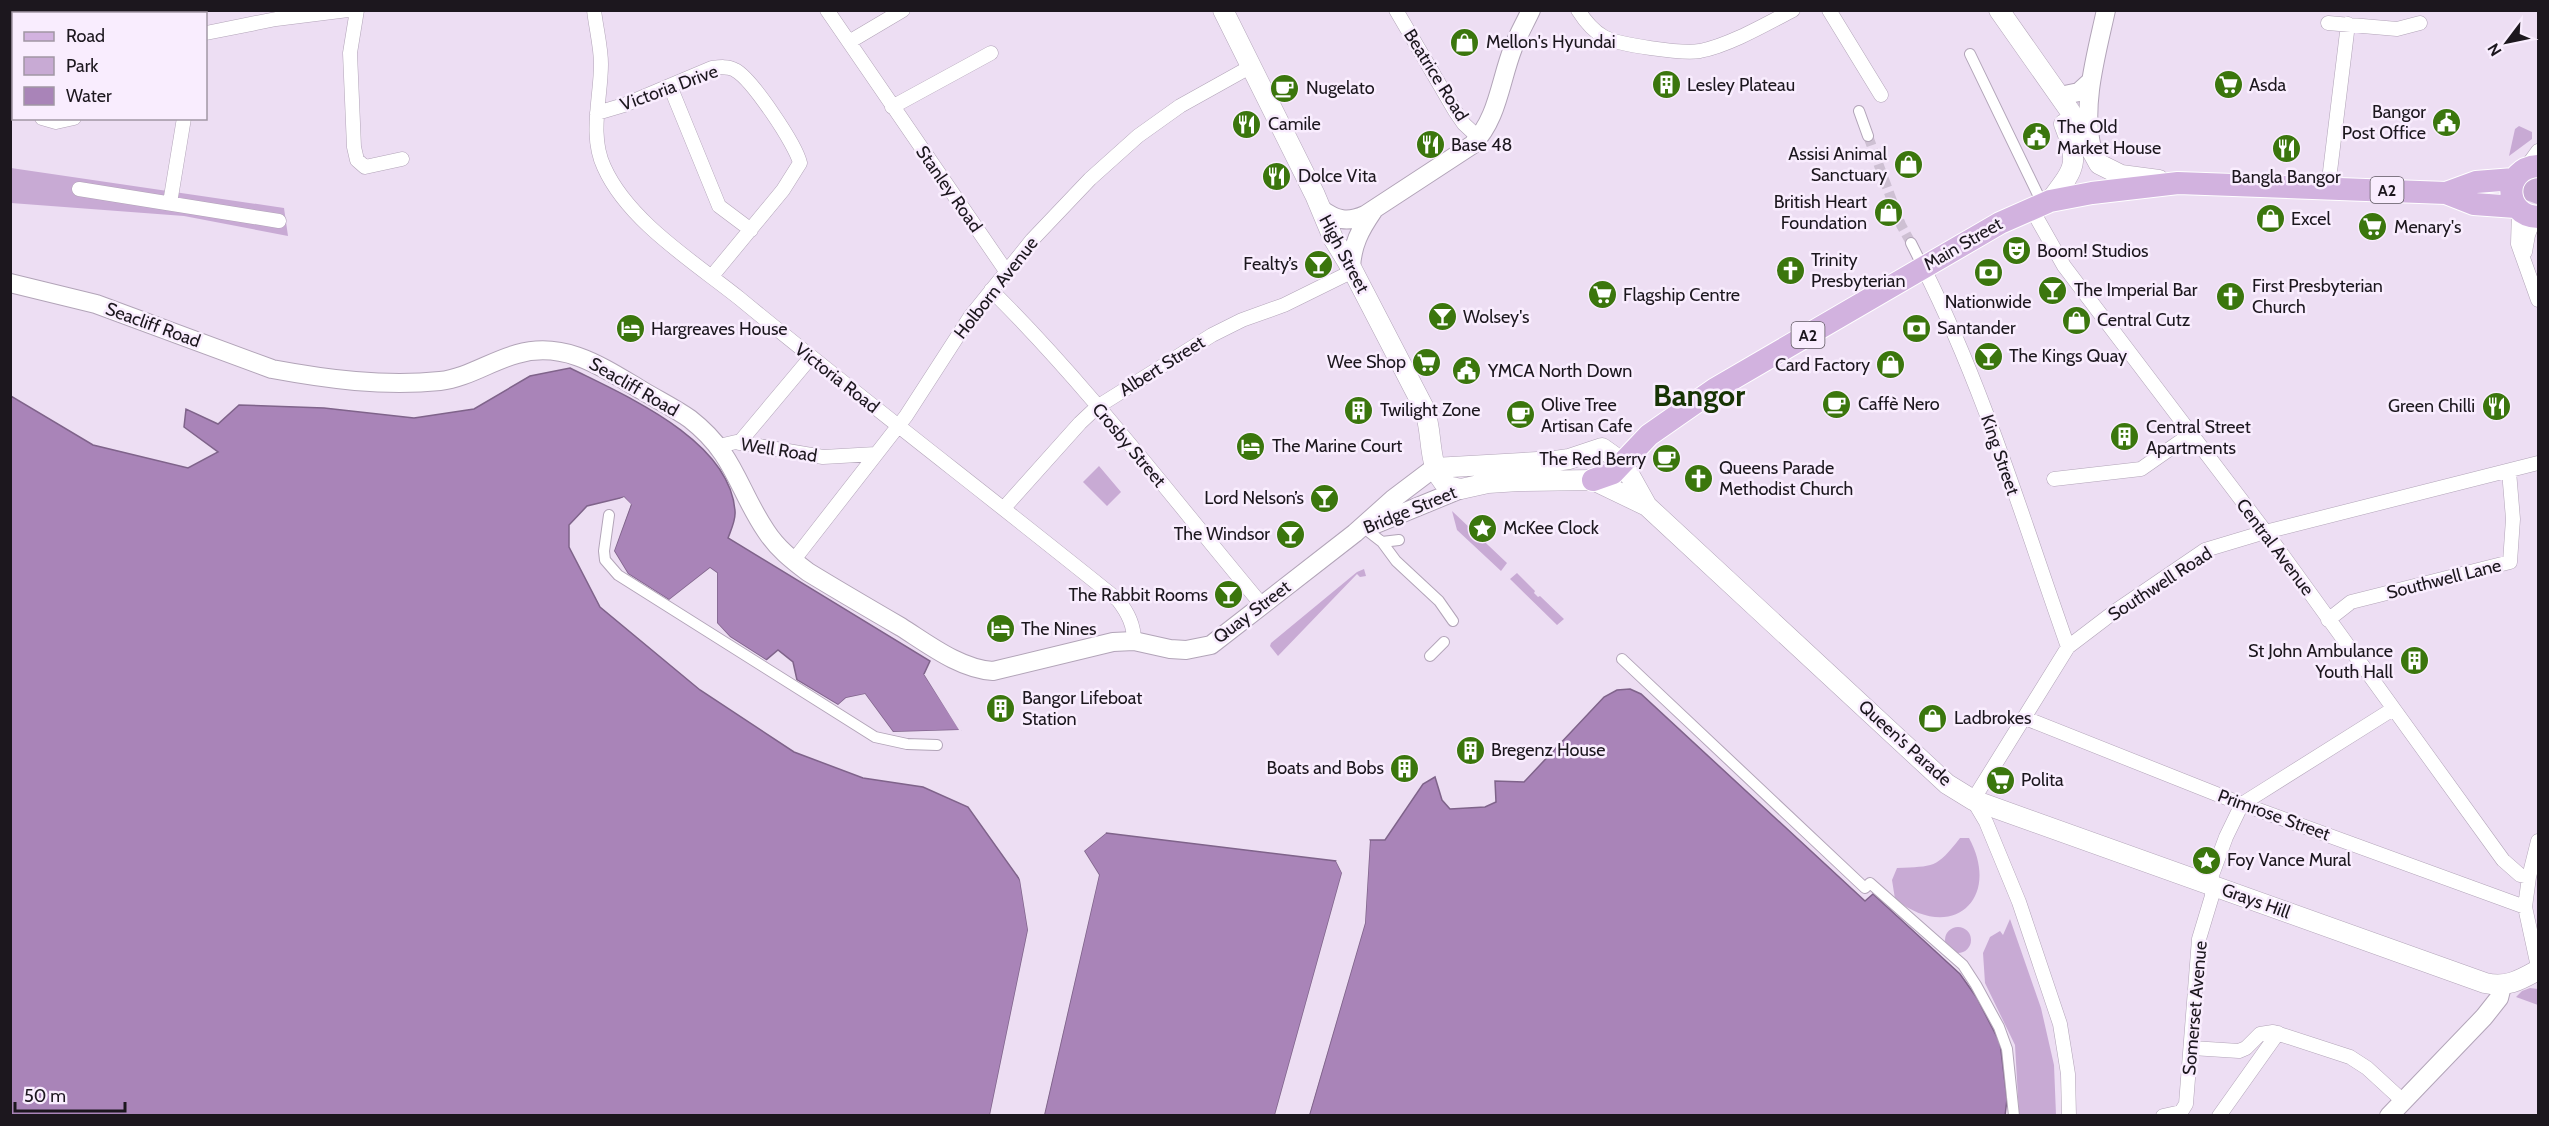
<svg xmlns="http://www.w3.org/2000/svg" width="2549" height="1126" font-family="Cabin,sans-serif">
  <style>
    .green { fill: #c8aad4 }
    .water { fill: #a984b8; stroke: #7f638a; stroke-width: 1.5 }
    .pier { fill: #eddef3 }
    .lines { fill: none; stroke-linecap: round; stroke-linejoin: round }
    .pedestrian-tunnel { stroke: #cec0d3; stroke-width: 10; stroke-dasharray: 10 5; stroke-linecap: butt }
    .pedestrian-casing { stroke: #b2a4b8; stroke-width: 12 }
    .minor-casing { stroke: #b2a4b8; stroke-width: 15 }
    .tertiary-casing { stroke: #b2a4b8; stroke-width: 20 }
    .secondary-casing { stroke: #b2a4b8; stroke-width: 21 }
    .primary-casing { stroke: #fff; stroke-width: 24 }
    .pedestrian { stroke: #fff; stroke-width: 10 }
    .minor { stroke: #fff; stroke-width: 14 }
    .tertiary { stroke: #fff; stroke-width: 18 }
    .secondary { stroke: #fff; stroke-width: 20 }
    .primary { stroke: #d2b2df; stroke-width: 22 }
    .labels { text-anchor: middle; dominant-baseline: central; stroke-width: 5; stroke-linejoin: round; paint-order: stroke }
    .shield { fill: #f9edfe; stroke: #5e5761; stroke-width: 1.5 }
    .shield-label { font-size: 16px; font-weight: bold; fill: #1c171e }
    .poi-label { font-size: 18px; fill: #1c171e; stroke: #f9edfe; text-anchor: start }
    .street-label { font-size: 18px; fill: #1c171e; stroke: #f9edfe }
    .town-label { font-size: 30px; font-weight: bold; fill: #173404; stroke: #f9edfe }
  </style>
  <rect width="100%" height="100%" fill="#eddef3"/>
  <path class="green" d="M2519 126 2532 132V139L2509 156 2515 129Z
    M11 168 284 208 288 236 184 216 11 203Z
    M2538 177V204H2537L2526 200C2518 187 2526 178 2538 177Z
    M1099 466 1121 492 1107 506 1083 482Z
    M1452 511 1507 563 1501 571 1457 530Z
    M1364 569 1366 576 1360 577 1357 574 1278 656 1270 646 1271 643 1357 572Z
    M1517 573 1535 591 1534 593 1538 597 1540 596 1564 619 1557 625 1510 579Z
    M1960 838H1969C2002 899 1952 944 1895 899L1892 880 1897 868C1934 866 1936 869 1960 838Z
    M2010 919 2041 1008 2054 1065 2056 1115H2019L2015 1045 1985 983 1983 953 1990 937 2000 931 2003 935Z
    M1945 940a13 13 0 1 1 26 0a13 13 0 1 1-26 0Z
    M2530 988 2538 989V1005L2516 997 2522 991Z"/>
  <path class="water" d="M570 368C626 396 730 440 735 511 736 520 731 530 728 538L930 661 924 674 960 730 893 732 865 694 846 698 838 705 797 680 793 662 778 650 766 660 730 637 717 623V573L710 568 669 600 628 574 614 551 631 505 624 497 587 506 569 525V547L600 607 700 690 794 752 863 778 923 787 968 807 1020 880 1028 930 990 1115 11 1116V396L93 445 188 468 218 452 184 427 186 409 218 424 239 405 324 408 414 418 474 409 530 376Z
    M1630 689 1641 694 1865 901 1873 894 1960 974 1977 998 2000 1043 2007 1099 2005 1116H1309L1365 923 1370 840H1385L1423 784 1435 777 1442 800 1450 809 1485 807 1496 802 1495 781 1524 782 1604 697 1617 690Z
    M1106 833 1336 861 1342 873 1275 1115 1044 1116 1099 875 1084 851Z"/>
  <path class="pier" d="M624 497 631 504 614 551 628 574 669 600 710 568 717 573V623L730 637 769 662 767 663 728 639 714 624V574L710 571 671 602 626 576 611 551 627 505 623 500 612 503Z
    M924 674H927L962 728 961 732 892 735 864 697 848 701 838 708 794 681 793 678 838 705 846 698 865 694 893 732 959 730Z
    M1105 831 1106 833 1084 851 1099 875 1044 1115 1041 1116 1096 876 1081 850Z
    M1370 840 1365 923 1309 1115 1306 1116 1362 922 1367 842Z
    M1339 859 1345 874 1279 1116 1275 1115 1342 873 1336 861Z
    M1016 869 1023 879 1031 930 993 1116 990 1115 1028 930 1020 880Z"/>
  <g class="lines">
    <path class="pedestrian-tunnel" d="M1868 136 1901 225 1911 243"/>
    <defs>
      <path id="pedestrian" d="M1970 54 2042 203
        M1859 111 1868 136
        M1911 243 1923 267
        M609 515 604 551 605 560 618 575 875 737 907 744 937 745
        M1364 528 1382 542 1399 540
        M1382 542 1396 561 1439 601 1453 621
        M1430 656 1444 642
        M1622 659 1865 888 1870 883 1963 965 1976 985 1999 1027 2007 1049 2014 1116"/>
      <path id="minor" d="M357 10 350 53 354 147 357 160 365 167 402 159
        M594 10C596 28 601 47 601 64 601 98 589 135 604 167 628 221 694 262 739 298 864 401 993 499 1118 600 1128 613 1134 625 1134 641
        M827 10 1006 271
        M1396 10 1455 111 1464 124 1479 138
        M1578 10C1585 21 1593 31 1604 37 1619 45 1682 54 1700 51 1730 45 1766 24 1793 10
        M1829 10 1881 95
        M2328 23 2397 29 2420 23
        M10 27 14 28
        M206 33 276 19 348 10
        M849 42 903 10
        M670 86 719 206 751 230
        M892 107 991 53
        M10 111 14 112
        M597 113 624 105 712 68C720 67 728 66 735 70 752 79 796 145 800 163L783 190 712 276
        M42 118 56 122 74 118
        M2525 169 2538 151
        M2328 188 2348 24
        M79 189 279 221
        M170 203 184 118
        M2036 205 2035 215 2064 266 2271 539 2503 860 2520 875 2529 877
        M2519 210 2518 244 2538 300
        M2525 252 2528 235 2535 217
        M1923 267C1984 388 2023 520 2068 647
        M991 290C1089 387 1173 499 1262 605
        M739 443 811 357
        M719 446 736 442 823 457 876 454
        M2054 479 2141 469 2191 434
        M1004 508 1080 423 1097 407 1212 335 1242 320 1284 305 1353 271
        M793 561 906 416 970 317 1032 240 1090 179 1138 136 1180 106 1250 67
        M2328 620 2351 602 2510 562 2513 519 2509 471
        M2025 718 2234 801 2525 907
        M2538 841 2529 877 2525 907 2538 967
        M2192 1048 2239 1051 2246 1048 2260 1034 2273 1032 2350 1057 2367 1068 2403 1101
        M2069 1116 2068 1074 2060 1024 2019 902 1986 822 1973 800 2068 647 2114 612 2205 550 2265 532 2538 463
        M2163 1116 2181 1112 2186 1104 2199 939 2212 896V875L2226 837 2242 804 2393 709
        M2219 1116 2278 1033"/>
      <path id="tertiary" d="M2060 96 2079 92 2090 82
        M2092 148C2081 106 2097 52 2106 10
        M1321 209C1336 220 1347 223 1365 215L1472 145C1498 119 1500 81 1513 48 1518 35 1525 23 1531 10
        M1351 268C1352 245 1360 230 1373 211
        M10 283 96 304 272 369C326 379 384 387 440 381 467 378 491 361 517 354 565 340 604 368 643 391 658 400 676 409 690 419 735 454 737 488 766 531 777 548 792 560 808 572 839 591 870 609 901 627 928 644 960 669 993 671L1113 642 1134 641 1170 649 1186 650 1211 645 1355 533 1393 499 1434 468
        M1371 526 1461 489
        M2389 1116 2484 1017 2499 998 2502 986"/>
      <path id="secondary" d="M1223 10 1315 195 1333 238 1353 271 1424 408C1434 434 1426 466 1447 486L1461 489 1488 483 1519 481 1593 480 1647 506 1947 784 1973 800 2485 983C2507 988 2520 980 2538 970
        M1999 10 2070 111 2099 164 2121 175 2159 180
        M2050 201C2075 168 2080 164 2064 124
        M1434 468 1555 461 1569 459 1602 448 1623 463 1647 506"/>
      <path id="primary" d="M2538 166C2502 168 2503 216 2538 217
        M2446 193 2476 182 2514 179
        M1593 480 1613 473 1649 435 1715 389 2000 223 2050 201 2092 193 2178 183 2446 193 2474 204 2516 207"/>
    </defs>
    <use href="#pedestrian" class="pedestrian-casing"/>
    <use href="#minor" class="minor-casing"/>
    <use href="#tertiary" class="tertiary-casing"/>
    <use href="#secondary" class="secondary-casing"/>
    <use href="#primary" class="primary-casing"/>
    <use href="#pedestrian" class="pedestrian"/>
    <use href="#minor" class="minor"/>
    <use href="#tertiary" class="tertiary"/>
    <use href="#secondary" class="secondary"/>
    <use href="#primary" class="primary"/>
  </g>
  <defs>
    <symbol id="shop-disc" viewBox="-11 -11 22 22"><circle r="9.5" fill="#3b760d" stroke="#f9edfe"/><path d="M-5-2.5h2.3a2.7 3.5 0 0 1 5.4 0H5L5.5 6h-11ZM-1.5-2.5h3a1.5 2.3 0 0 0-3 0Z" fill="#fff"/></symbol>
    <symbol id="building-disc" viewBox="-11 -11 22 22"><circle r="9.5" fill="#3b760d" stroke="#f9edfe"/><path d="M-4-6H4V6H1V3H-1V6H-4ZM-2.5-4.3h1.7v1.8h-1.7ZM.8-4.3h1.7v1.8H.8ZM-2.5-1h1.7V.8h-1.7ZM.8-1h1.7V.8H.8Z" fill="#fff"/></symbol>
    <symbol id="supermarket-disc" viewBox="-11 -11 22 22"><circle r="9.5" fill="#3b760d" stroke="#f9edfe"/><path d="M-6-5.5h2.5l.6 2H6L4.5 2H-2.5L-4.4-4H-6ZM-1.5 3.2a1.3 1.3 0 1 0 .1 0ZM3 3.2a1.3 1.3 0 1 0 .1 0Z" fill="#fff"/></symbol>
    <symbol id="cafe-disc" viewBox="-11 -11 22 22"><circle r="9.5" fill="#3b760d" stroke="#f9edfe"/><path d="M-5.5-4.5H6V0H3Q3 3.5 0 3.5H-2.5Q-5.5 3.5-5.5 0ZM3-3.2v2h1.7v-2ZM-6 4.5H4V6H-6Z" fill="#fff"/></symbol>
    <symbol id="civic-disc" viewBox="-11 -11 22 22"><circle r="9.5" fill="#3b760d" stroke="#f9edfe"/><path d="M-.6-6.5H3V-4.5H.6V-3L4-1V1h2V6H-6V1h2V-1L-.6-3ZM-1.2 2.5V6h2.4V2.5Z" fill="#fff"/></symbol>
    <symbol id="restaurant-disc" viewBox="-11 -11 22 22"><circle r="9.5" fill="#3b760d" stroke="#f9edfe"/><path d="M-5-6h1v4h1v-4h1v4h1v-4h1v5L-1.5 .5V6h-2V.5L-5-1ZM5-6V6H3V1.5H1.5Q1.5-4 5-6Z" fill="#fff"/></symbol>
    <symbol id="theatre-disc" viewBox="-11 -11 22 22"><circle r="9.5" fill="#3b760d" stroke="#f9edfe"/><path d="M-5-5.5Q0-4 5-5.5V0Q5 5 0 6Q-5 5-5 0ZM-3.3-2.5H-1v1.5H-3.3ZM1-2.5H3.3v1.5H1ZM-2.8 1Q0 5.5 2.8 1Z" fill="#fff"/></symbol>
    <symbol id="bar-disc" viewBox="-11 -11 22 22"><circle r="9.5" fill="#3b760d" stroke="#f9edfe"/><path d="M-6-5H6L.8 .8V4.5H3.5V6h-7V4.5H-.8V.8Z" fill="#fff"/></symbol>
    <symbol id="church-disc" viewBox="-11 -11 22 22"><circle r="9.5" fill="#3b760d" stroke="#f9edfe"/><path d="M-1.2-6h2.4v3.5h3.3v2.4h-3.3V6h-2.4V-.1h-3.3v-2.4h3.3Z" fill="#fff"/></symbol>
    <symbol id="bank-disc" viewBox="-11 -11 22 22"><circle r="9.5" fill="#3b760d" stroke="#f9edfe"/><path d="M-6-4H6V4H-6ZM0-2.3a2.3 2.3 0 1 0 0 4.6a2.3 2.3 0 1 0 0-4.6Z" fill="#fff"/></symbol>
    <symbol id="hotel-disc" viewBox="-11 -11 22 22"><circle r="9.5" fill="#3b760d" stroke="#f9edfe"/><path d="M-6-4.5h1.5V1H6V5H4.5V3h-9V5H-6ZM-4 0a1.8 1.8 0 1 1 3.6 0ZM.5 0V-2.5h3Q6-2.5 6 0Z" fill="#fff"/></symbol>
    <symbol id="sight-disc" viewBox="-11 -11 22 22"><circle r="9.5" fill="#3b760d" stroke="#f9edfe"/><path d="M0-6L1.8-2.2L6-1.7L2.9 1.2L3.7 5.4L0 3.3L-3.7 5.4L-2.9 1.2L-6-1.7L-1.8-2.2Z" fill="#fff"/></symbol>
  </defs>
  <g fill-rule="evenodd">
    <use href="#shop-disc" x="1448" y="26" width="33" height="33"/>
    <use href="#building-disc" x="1650" y="68" width="33" height="33"/>
    <use href="#supermarket-disc" x="2212" y="68" width="33" height="33"/>
    <use href="#cafe-disc" x="1268" y="72" width="33" height="33"/>
    <use href="#civic-disc" x="2430" y="106" width="33" height="33"/>
    <use href="#restaurant-disc" x="1230" y="108" width="33" height="33"/>
    <use href="#civic-disc" x="2020" y="120" width="33" height="33"/>
    <use href="#restaurant-disc" x="1414" y="128" width="33" height="33"/>
    <use href="#restaurant-disc" x="2270" y="132" width="33" height="33"/>
    <use href="#shop-disc" x="1892" y="148" width="33" height="33"/>
    <use href="#restaurant-disc" x="1260" y="160" width="33" height="33"/>
    <use href="#shop-disc" x="1872" y="196" width="33" height="33"/>
    <use href="#shop-disc" x="2254" y="202" width="33" height="33"/>
    <use href="#supermarket-disc" x="2356" y="210" width="33" height="33"/>
    <use href="#theatre-disc" x="2000" y="234" width="33" height="33"/>
    <use href="#bar-disc" x="1302" y="248" width="33" height="33"/>
    <use href="#church-disc" x="1774" y="254" width="33" height="33"/>
    <use href="#bank-disc" x="1972" y="256" width="33" height="33"/>
    <use href="#bar-disc" x="2036" y="274" width="33" height="33"/>
    <use href="#supermarket-disc" x="1586" y="278" width="33" height="33"/>
    <use href="#church-disc" x="2214" y="280" width="33" height="33"/>
    <use href="#bar-disc" x="1426" y="300" width="33" height="33"/>
    <use href="#shop-disc" x="2060" y="304" width="33" height="33"/>
    <use href="#bank-disc" x="1900" y="312" width="33" height="33"/>
    <use href="#hotel-disc" x="614" y="312" width="33" height="33"/>
    <use href="#bar-disc" x="1972" y="340" width="33" height="33"/>
    <use href="#supermarket-disc" x="1410" y="346" width="33" height="33"/>
    <use href="#shop-disc" x="1874" y="348" width="33" height="33"/>
    <use href="#civic-disc" x="1450" y="354" width="33" height="33"/>
    <use href="#cafe-disc" x="1820" y="388" width="33" height="33"/>
    <use href="#restaurant-disc" x="2480" y="390" width="33" height="33"/>
    <use href="#building-disc" x="1342" y="394" width="33" height="33"/>
    <use href="#cafe-disc" x="1504" y="398" width="33" height="33"/>
    <use href="#building-disc" x="2108" y="420" width="33" height="33"/>
    <use href="#hotel-disc" x="1234" y="430" width="33" height="33"/>
    <use href="#cafe-disc" x="1650" y="442" width="33" height="33"/>
    <use href="#church-disc" x="1682" y="462" width="33" height="33"/>
    <use href="#bar-disc" x="1308" y="482" width="33" height="33"/>
    <use href="#sight-disc" x="1466" y="512" width="33" height="33"/>
    <use href="#bar-disc" x="1274" y="518" width="33" height="33"/>
    <use href="#bar-disc" x="1212" y="578" width="33" height="33"/>
    <use href="#hotel-disc" x="984" y="612" width="33" height="33"/>
    <use href="#building-disc" x="2398" y="644" width="33" height="33"/>
    <use href="#building-disc" x="984" y="692" width="33" height="33"/>
    <use href="#shop-disc" x="1916" y="702" width="33" height="33"/>
    <use href="#building-disc" x="1454" y="734" width="33" height="33"/>
    <use href="#building-disc" x="1388" y="752" width="33" height="33"/>
    <use href="#supermarket-disc" x="1984" y="764" width="33" height="33"/>
    <use href="#sight-disc" x="2190" y="844" width="33" height="33"/>
  </g>
  <g class="labels">
    <g class="shield">
      <rect x="2370.5" y="177" width="33" height="26" rx="4.5"/>
      <rect x="1791.5" y="322" width="33" height="26" rx="4.5"/>
    </g>
    <g class="shield-label">
      <text x="2387" y="190">A2</text>
      <text x="1808" y="335">A2</text>
    </g>
    <g class="poi-label">
      <text x="1486" y="42">Mellon's Hyundai</text>
      <text x="1687" y="85">Lesley Plateau</text>
      <text x="2249" y="85">Asda</text>
      <text x="1306" y="88">Nugelato</text>
      <text x="2426" y="112" text-anchor="end">Bangor<tspan x="2426" dy="21">Post Office</tspan></text>
      <text x="1268" y="124">Camile</text>
      <text x="2057" y="127">The Old<tspan x="2057" dy="21">Market House</tspan></text>
      <text x="1451" y="145">Base 48</text>
      <text x="1887" y="154" text-anchor="end">Assisi Animal<tspan x="1887" dy="21">Sanctuary</tspan></text>
      <text x="1298" y="176">Dolce Vita</text>
      <text x="2286" y="177" text-anchor="middle">Bangla Bangor</text>
      <text x="1867" y="202" text-anchor="end">British Heart<tspan x="1867" dy="21">Foundation</tspan></text>
      <text x="2291" y="219">Excel</text>
      <text x="2394" y="227">Menary's</text>
      <text x="2037" y="251">Boom! Studios</text>
      <text x="1811" y="260">Trinity<tspan x="1811" dy="21">Presbyterian</tspan></text>
      <text x="1298" y="264" text-anchor="end">Fealty’s</text>
      <text x="2252" y="286">First Presbyterian<tspan x="2252" dy="21">Church</tspan></text>
      <text x="2074" y="290">The Imperial Bar</text>
      <text x="1623" y="295">Flagship Centre</text>
      <text x="1988" y="302" text-anchor="middle">Nationwide</text>
      <text x="1463" y="317">Wolsey's</text>
      <text x="2097" y="320">Central Cutz</text>
      <text x="1937" y="328">Santander</text>
      <text x="651" y="329">Hargreaves House</text>
      <text x="2009" y="356">The Kings Quay</text>
      <text x="1406" y="362" text-anchor="end">Wee Shop</text>
      <text x="1870" y="365" text-anchor="end">Card Factory</text>
      <text x="1488" y="371">YMCA North Down</text>
      <text x="1858" y="404">Caffè Nero</text>
      <text x="1541" y="405">Olive Tree<tspan x="1541" dy="21">Artisan Cafe</tspan></text>
      <text x="2475" y="406" text-anchor="end">Green Chilli</text>
      <text x="1380" y="410">Twilight Zone</text>
      <text x="2146" y="427">Central Street<tspan x="2146" dy="21">Apartments</tspan></text>
      <text x="1272" y="446">The Marine Court</text>
      <text x="1646" y="459" text-anchor="end">The Red Berry</text>
      <text x="1719" y="468">Queens Parade<tspan x="1719" dy="21">Methodist Church</tspan></text>
      <text x="1304" y="498" text-anchor="end">Lord Nelson’s</text>
      <text x="1503" y="528">McKee Clock</text>
      <text x="1270" y="534" text-anchor="end">The Windsor</text>
      <text x="1208" y="595" text-anchor="end">The Rabbit Rooms</text>
      <text x="1021" y="629">The Nines</text>
      <text x="2393" y="651" text-anchor="end">St John Ambulance<tspan x="2393" dy="21">Youth Hall</tspan></text>
      <text x="1022" y="698">Bangor Lifeboat<tspan x="1022" dy="21">Station</tspan></text>
      <text x="1954" y="718">Ladbrokes</text>
      <text x="1491" y="750">Bregenz House</text>
      <text x="1384" y="768" text-anchor="end">Boats and Bobs</text>
      <text x="2021" y="780">Polita</text>
      <text x="2227" y="860">Foy Vance Mural</text>
    </g>
    <g class="street-label">
      <text transform="translate(1436 75) rotate(58)">Beatrice Road</text>
      <text transform="translate(669 88) rotate(-20)">Victoria Drive</text>
      <text transform="translate(949 189) rotate(55)">Stanley Road</text>
      <text transform="translate(1963 244) rotate(-30)">Main Street</text>
      <text transform="translate(1344 254) rotate(62)">High Street</text>
      <text transform="translate(996 288) rotate(-52)">Holborn Avenue</text>
      <text transform="translate(153 325) rotate(20)">Seacliff Road</text>
      <text transform="translate(1162 366) rotate(-32)">Albert Street</text>
      <text transform="translate(837 378) rotate(38)">Victoria Road</text>
      <text transform="translate(634 387) rotate(30)">Seacliff Road</text>
      <text transform="translate(1129 445) rotate(50)">Crosby Street</text>
      <text transform="translate(779 450) rotate(9)">Well Road</text>
      <text transform="translate(2000 455) rotate(71)">King Street</text>
      <text transform="translate(1410 510) rotate(-22)">Bridge Street</text>
      <text transform="translate(2275 547) rotate(53)">Central Avenue</text>
      <text transform="translate(2444 579) rotate(-14)">Southwell Lane</text>
      <text transform="translate(2160 584) rotate(-33)">Southwell Road</text>
      <text transform="translate(1252 612) rotate(-37)">Quay Street</text>
      <text transform="translate(1905 743) rotate(42)">Queen's Parade</text>
      <text transform="translate(2274 815) rotate(20)">Primrose Street</text>
      <text transform="translate(2256 901) rotate(20)">Grays Hill</text>
      <text transform="translate(2195 1008) rotate(-85)">Somerset Avenue</text>
    </g>
    <g class="town-label">
      <text x="1699" y="395">Bangor</text>
    </g>
  </g>
  <rect width="2549" height="1126" fill="none" stroke="#1c171e" stroke-width="24"/>
  <rect x="12" y="12" width="195" height="108" fill="#f9edfe" stroke="#a197a4" stroke-width="1.5"/>
  <rect x="24" y="32" width="30" height="9" fill="#d2b2df" stroke="#a197a4" stroke-width="1.5"/>
  <text x="66" y="42" font-size="18" fill="#1c171e">Road</text>
  <rect x="24" y="57" width="30" height="18" fill="#c8aad4" stroke="#a197a4" stroke-width="1.5"/>
  <text x="66" y="72" font-size="18" fill="#1c171e">Park</text>
  <rect x="24" y="87" width="30" height="18" fill="#a984b8" stroke="#a197a4" stroke-width="1.5"/>
  <text x="66" y="102" font-size="18" fill="#1c171e">Water</text>
  <g transform="translate(2507 42) rotate(238)" stroke="#f9edfe" stroke-width="4.5" paint-order="stroke">
  <path d="M0-4.5L10 22L0 15L-10 22Z" fill="#1c171e"/>
  <text y="-9" font-size="16" font-weight="bold" text-anchor="middle" fill="#1c171e">N</text>
  </g>
  <path d="M15 1102v9h110v-9" fill="none" stroke="#1c171e" stroke-width="3"/>
  <text x="24" y="1102" font-size="18" fill="#1c171e" stroke="#f9edfe" stroke-width="4.5" paint-order="stroke">50 m</text>
</svg>
